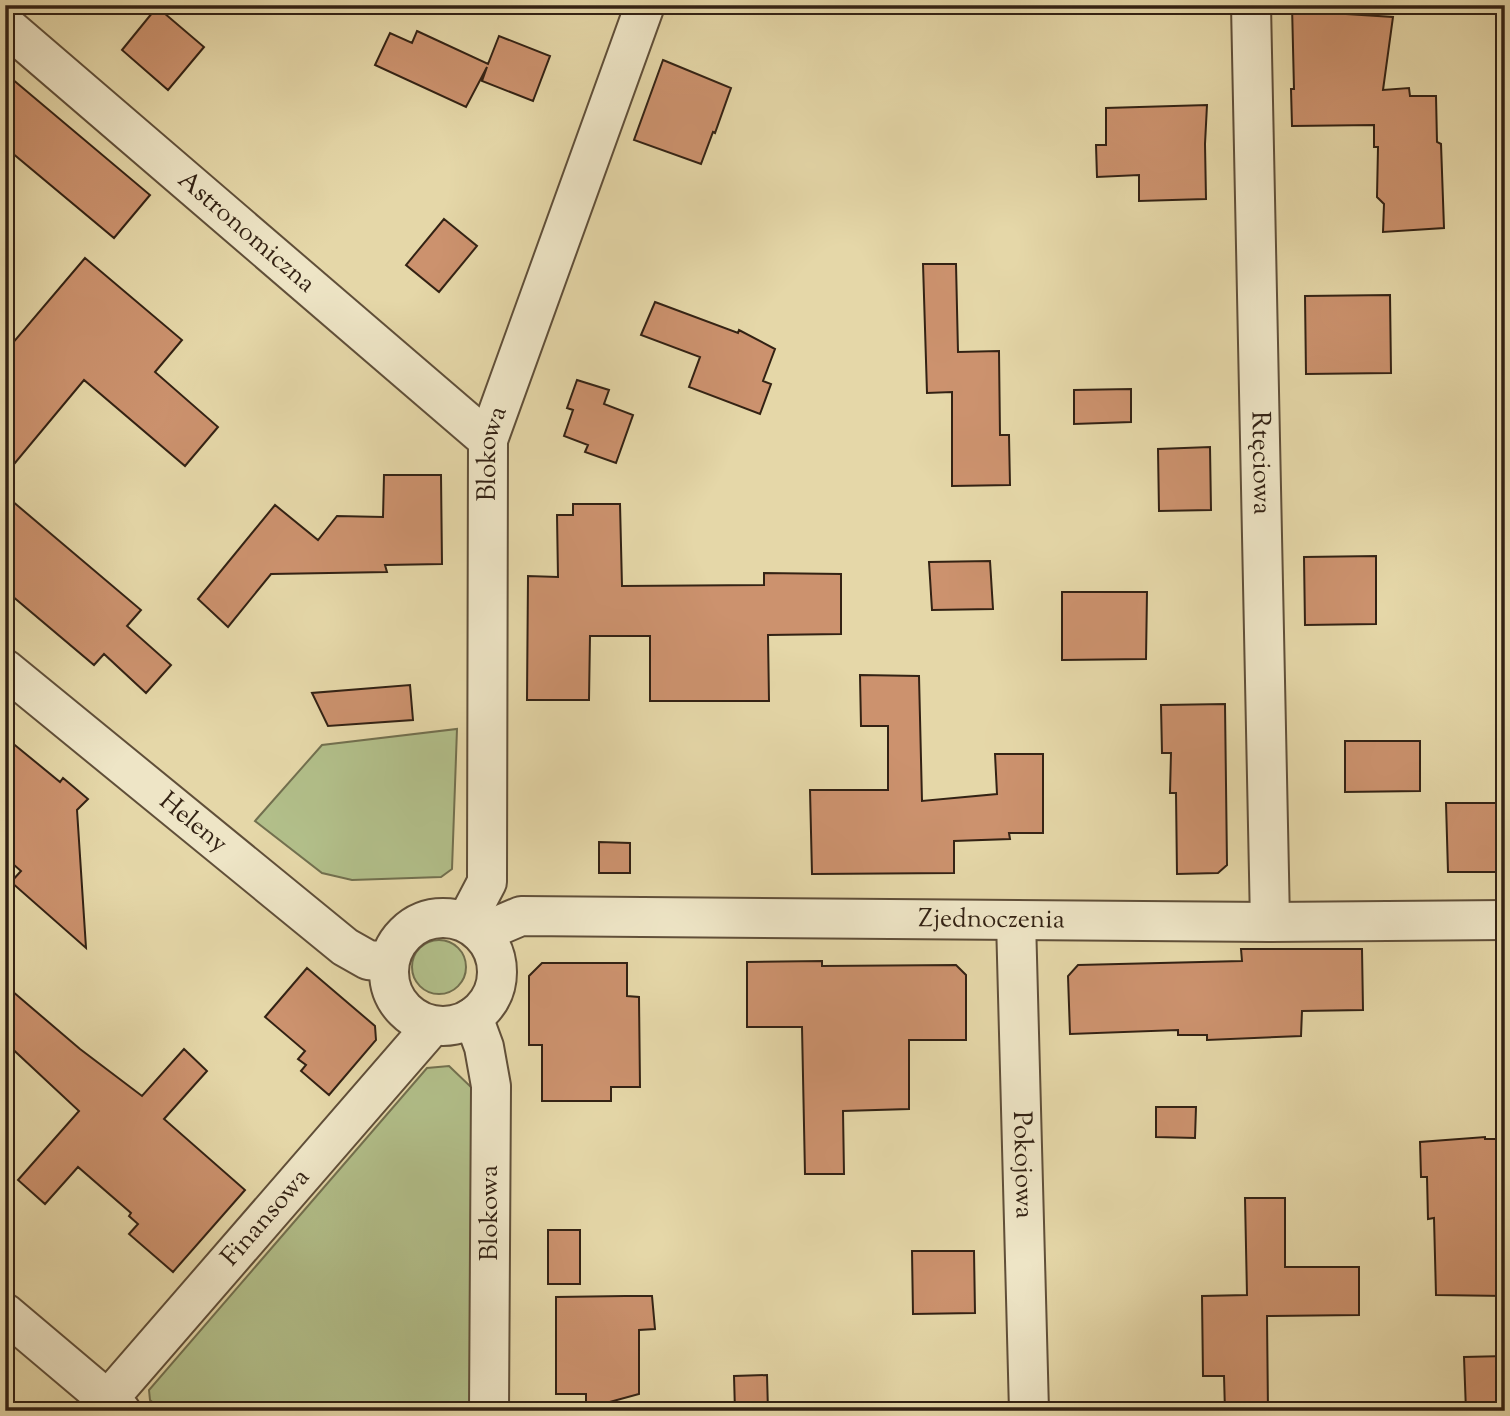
<svg xmlns="http://www.w3.org/2000/svg" width="1510" height="1416" font-family="'Sorts Mill Goudy',serif">
  <style>
    .green { fill: #b2bf8a; stroke: #72704f; stroke-width: 2 }
    .building { fill: #cc926e; stroke: #332214; stroke-width: 2 }
    .lines { fill: none; stroke-linecap: round; stroke-linejoin: round }
    .street-casing { stroke: #604f39; stroke-width: 42 }
    .street { stroke: #eee5c6; stroke-width: 38 }
    .labels { text-anchor: middle; dominant-baseline: central; stroke-width: 5; stroke-linejoin: round; paint-order: stroke }
    .street-label { font-size: 26px; fill: #332214; stroke: #eee5c6 }
  </style>
  <rect width="100%" height="100%" fill="#e5d7a8"/>
  <filter id="stains"><feTurbulence type="fractalNoise" baseFrequency=".00286" numOctaves="4"/><feColorMatrix values="0 0 0 0 .2 0 0 0 0 .09 0 0 0 0 .02 0 0 0 .5 -.17"/></filter>
  <radialGradient id="worn" r=".72"><stop offset=".6" stop-color="#630" stop-opacity="0"/><stop offset="1" stop-color="#630" stop-opacity=".3"/></radialGradient>
  <path class="green" d="M457 729 452 869 441 877 352 880 322 873 255 821 322 745Z
    M412 967a27 27 0 1 1 54 0a27 27 0 1 1-54 0Z
    M449 1066 471 1087 474 1095V1411H162L150 1400 149 1390 427 1068Z"/>
  <path class="building" d="M1292 5H1331V13L1393 17 1383 90 1409 88 1410 96H1436L1437 142 1441 144 1444 228 1383 232 1384 204 1377 197 1378 147H1374V125L1292 126 1291 89H1294Z
    M157 7 204 47 168 90 122 50Z
    M417 31 488 64 499 36 550 56 533 101 482 81 487 67 466 107 375 65 390 33 412 43Z
    M663 60 731 88 715 133 713 132 701 164 634 140Z
    M5 73 150 195 114 238 5 147Z
    M1207 105 1205 144 1206 199 1139 201V175L1097 177 1096 145H1106V108Z
    M444 219 477 246 439 292 406 265Z
    M85 258 182 340 155 372 218 427 185 466 84 380 5 475V352Z
    M923 264H956L958 352 999 351 1000 435H1009L1010 485 952 486V392L927 393Z
    M1390 295 1391 373 1306 374 1305 296Z
    M655 302 738 333 739 330 775 349 763 381 771 384 760 414 689 387 700 357 641 335Z
    M577 380 609 390 604 404 633 415 616 463 585 452 588 445 564 436 573 410 567 408Z
    M1131 389V422L1074 424V390Z
    M1210 447 1211 510 1159 511 1158 449Z
    M384 475H441L442 564 385 565 387 572 271 574 228 627 198 599 275 505 318 540 337 516 383 517Z
    M5 495 141 610 127 626 171 665 146 693 104 654 94 665 5 590Z
    M573 504H620L622 586 764 585V573L841 574V634L768 635 769 701H650V636H590L589 700H527L528 576 558 577 557 515H573Z
    M1376 556V624L1305 625 1304 557Z
    M990 561 993 609 932 610 929 562Z
    M1062 592H1147L1146 659 1062 660Z
    M860 675 919 676 922 801 997 794 995 754H1043V833H1009L1010 839 954 841V873L812 874 810 790H888V726H861Z
    M410 685 413 720 328 726 312 693Z
    M1225 704 1227 865 1218 873 1177 874 1176 793H1170L1171 753H1162L1161 705Z
    M5 737 60 782 63 778 88 799 77 810 86 948 11 882 21 871 5 857Z
    M1345 741H1420V791L1345 792Z
    M1446 803H1505V872H1448Z
    M599 842 630 843V873H599Z
    M1241 949H1362L1363 1010 1302 1011 1301 1036 1207 1040V1035H1178V1030L1070 1034 1068 976 1078 965 1242 961Z
    M822 961V966L956 965 966 975V1040H909V1109L843 1111 844 1174H805L802 1027H747V962Z
    M542 963H627V996L639 997 640 1087H611V1101H542V1045H529V976Z
    M307 968 375 1026 376 1040 329 1095 301 1071 306 1065 298 1059 305 1051 265 1017Z
    M5 985 80 1049 142 1096 184 1049 207 1071 164 1119 245 1190 173 1272 129 1234 138 1224 129 1216 131 1213 78 1167 45 1204 18 1180 79 1111 5 1042Z
    M1156 1107H1196L1195 1138 1156 1137Z
    M1485 1137V1139H1505V1296L1436 1295 1434 1218 1428 1219 1427 1177H1421L1420 1142Z
    M1245 1198H1285V1267H1359V1315L1267 1316 1268 1411H1225L1224 1376H1203L1202 1296 1247 1295Z
    M548 1230H580V1284H548Z
    M912 1251H974L975 1313 913 1314Z
    M625 1296H652L655 1329 639 1330V1394L606 1403H586V1394H556V1297Z
    M1505 1356V1411H1466L1464 1357Z
    M767 1375 768 1411H735L734 1376Z"/>
  <g class="lines">
    <defs>
      <g id="street">
        <path id="s1" d="M1251 5 1270 922"/>
        <path id="s2" d="M5 25 488 440"/>
        <path id="s3" d="M5 669 345 947 368 960 389 962"/>
        <circle cx="443" cy="972" r="54"/>
        <path id="s4" d="M1016 920 1029 1411"/>
        <path id="s5" d="M466 922 487 882 488 440 645 5"/>
        <path id="s6" d="M481 933 521 916 1270 922 1505 920"/>
        <path d="M473 1017 484 1047 491 1086 489 1411"/>
        <path d="M5 1313 121 1411"/>
        <path id="s7" d="M98 1411 432 1026"/>
      </g>
    </defs>
    <use href="#street" class="street-casing"/>
    <use href="#street" class="street"/>
  </g>
  <g class="labels">
    <g class="street-label">
      <text stroke="none"><textPath href="#s2" startOffset="318">Astronomiczna</textPath></text>
      <text stroke="none"><textPath href="#s5" startOffset="474">Blokowa</textPath></text>
      <text stroke="none"><textPath href="#s1" startOffset="458">Rtęciowa</textPath></text>
      <text stroke="none"><textPath href="#s3" startOffset="243">Heleny</textPath></text>
      <text stroke="none"><textPath href="#s6" startOffset="514">Zjednoczenia</textPath></text>
      <text stroke="none"><textPath href="#s4" startOffset="245">Pokojowa</textPath></text>
      <text transform="translate(490 1213) rotate(-90)">Blokowa</text>
      <text stroke="none"><textPath href="#s7" startOffset="256">Finansowa</textPath></text>
    </g>
  </g>
  <rect width="1510" height="1416" fill="none" stroke="#e5d7a8" stroke-width="28"/>
  <rect x="7" y="7" width="1496" height="1402" fill="none" stroke="#332214" stroke-width="3.5"/>
  <rect x="14" y="14" width="1482" height="1388" fill="none" stroke="#332214" stroke-width="2"/>
  <rect width="100%" height="100%" filter="url(#stains)"/>
  <rect width="100%" height="100%" fill="url(#worn)"/>
</svg>
